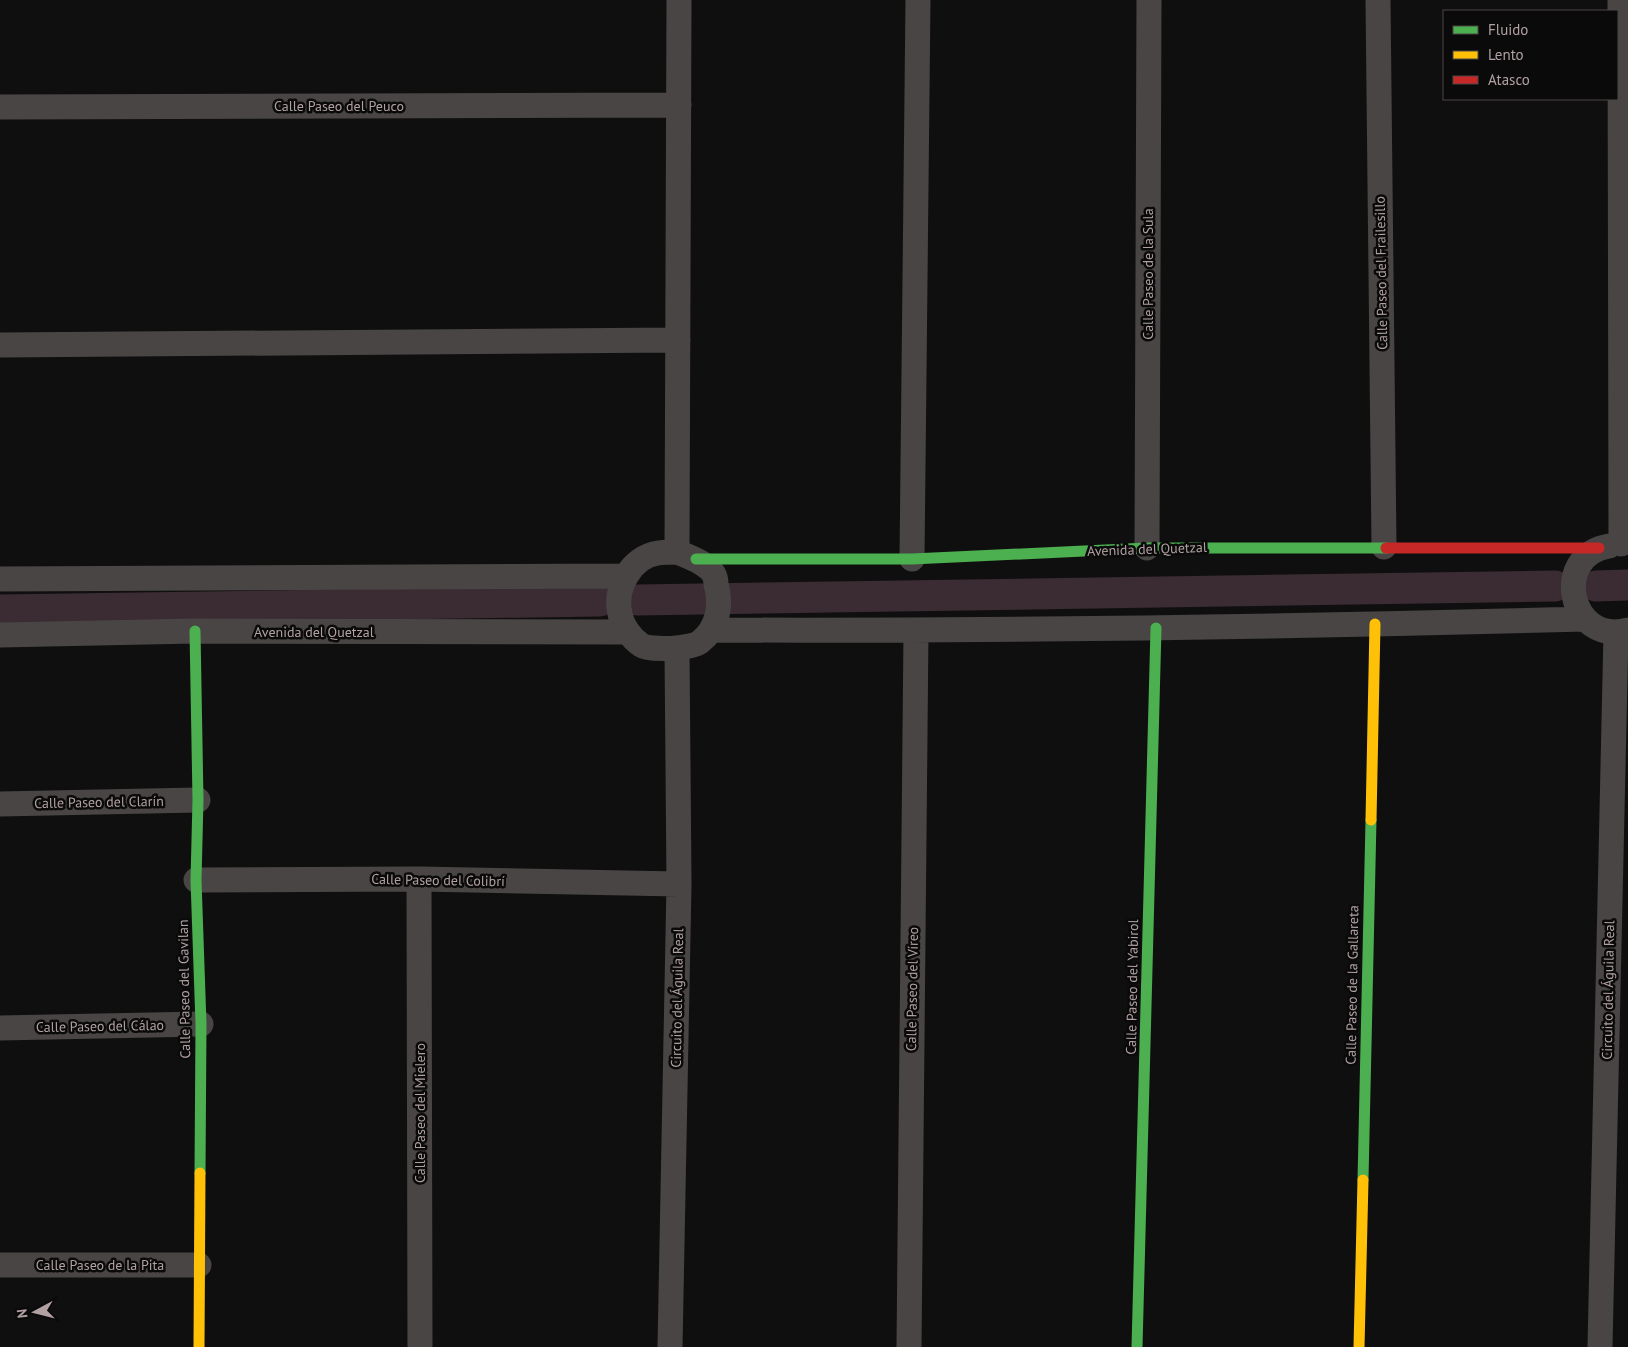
<svg xmlns="http://www.w3.org/2000/svg" width="1628" height="1347" font-family="'PT Sans',sans-serif">
  <style>
    .lines { fill: none; stroke-linecap: round; stroke-linejoin: round }
    .canal { stroke: #3b2b32; stroke-width: 31 }
    .street { stroke: #494545; stroke-width: 25 }
    .fast { stroke: #4caf50; stroke-width: 11 }
    .slow { stroke: #ffc107; stroke-width: 11 }
    .jam { stroke: #c62828; stroke-width: 11 }
    .labels { text-anchor: middle; dominant-baseline: central; stroke-width: 5; stroke-linejoin: round; paint-order: stroke }
    .street-label { font-size: 14px; fill: #b1a1a3; stroke: #0b0a0a }
  </style>
  <rect width="100%" height="100%" fill="#100f0f"/>
  <g class="lines">
    <path class="canal" d="M1596 586 1628 585
      M638 600 1555 586
      M0 610 600 601"/>
    <path class="street" d="M1378 0 1384 547
      M1620 0 1621 544
      M0 107 679 105
      M0 345 678 340
      M1609 546C1550 556 1570 646 1628 630
      M1147 548 1149 0
      M677 552 679 0
      M677 552C689 557 705 562 713 573 715 576 716 581 716 584 722 605 718 628 700 642 691 649 650 651 641 645 631 638 622 626 620 614 614 588 631 557 658 553 664 552 671 552 677 552Z
      M912 559 918 0
      M0 579 626 576
      M712 630C1003 631 1294 627 1585 619
      M0 635 195 631 628 632
      M0 804 198 800
      M419 879 420 1347
      M196 880 419 879 679 884
      M0 1028 201 1024
      M0 1265H199
      M670 1347 679 884 677 649
      M909 1347 916 631
      M1600 1347 1616 633"/>
    <path class="fast" d="M696 559H912L1147 548H1386
      M195 631 198 800 196 880 201 1024 200 1173
      M1363 1180 1371 820
      M1137 1347 1156 628"/>
    <path class="slow" d="M1371 820 1375 624
      M199 1347 200 1173
      M1359 1347 1363 1180"/>
    <path class="jam" d="M1386 548H1599"/>
  </g>
  <g class="labels">
    <g class="street-label">
      <text x="339" y="106">Calle Paseo del Peuco</text>
      <text transform="translate(1381 273) rotate(-91)">Calle Paseo del Frailesillo</text>
      <text transform="translate(1148 274) rotate(-90)">Calle Paseo de la Sula</text>
      <text transform="translate(1147 549) rotate(-2)">Avenida del Quetzal</text>
      <text x="314" y="632">Avenida del Quetzal</text>
      <text transform="translate(99 802) rotate(-1)">Calle Paseo del Clarín</text>
      <text transform="translate(438 880) rotate(1)">Calle Paseo del Colibrí</text>
      <text transform="translate(1352 985) rotate(-89)">Calle Paseo de la Gallareta</text>
      <text transform="translate(1132 987) rotate(-89)">Calle Paseo del Yabirol</text>
      <text transform="translate(184 989) rotate(-91)">Calle Paseo del Gavilan</text>
      <text transform="translate(912 989) rotate(-89)">Calle Paseo del Víreo</text>
      <text transform="translate(1608 990) rotate(-89)">Circuito del Águila Real</text>
      <text transform="translate(677 998) rotate(-89)">Circuito del Águila Real</text>
      <text transform="translate(100 1026) rotate(-1)">Calle Paseo del Cálao</text>
      <text transform="translate(420 1113) rotate(-90)">Calle Paseo del Mielero</text>
      <text x="100" y="1265">Calle Paseo de la Pita</text>
    </g>
  </g>
  <rect x="1443" y="10" width="175" height="90" fill="#0b0a0a" stroke="#4d4647"/>
  <rect x="1453" y="26" width="25" height="8" fill="#4caf50" stroke="#4d4647"/>
  <text x="1488" y="35" font-size="15" fill="#b1a1a3">Fluido</text>
  <rect x="1453" y="51" width="25" height="8" fill="#ffc107" stroke="#4d4647"/>
  <text x="1488" y="60" font-size="15" fill="#b1a1a3">Lento</text>
  <rect x="1453" y="76" width="25" height="8" fill="#c62828" stroke="#4d4647"/>
  <text x="1488" y="85" font-size="15" fill="#b1a1a3">Atasco</text>
  <g transform="translate(35 1312) rotate(263)" stroke="#0b0a0a" stroke-width="4" paint-order="stroke">
  <path d="M0-4L9 19L0 12L-9 19Z" fill="#b1a1a3"/>
  <text y="-8" font-size="14" font-weight="bold" text-anchor="middle" fill="#b1a1a3">N</text>
  </g>
</svg>
